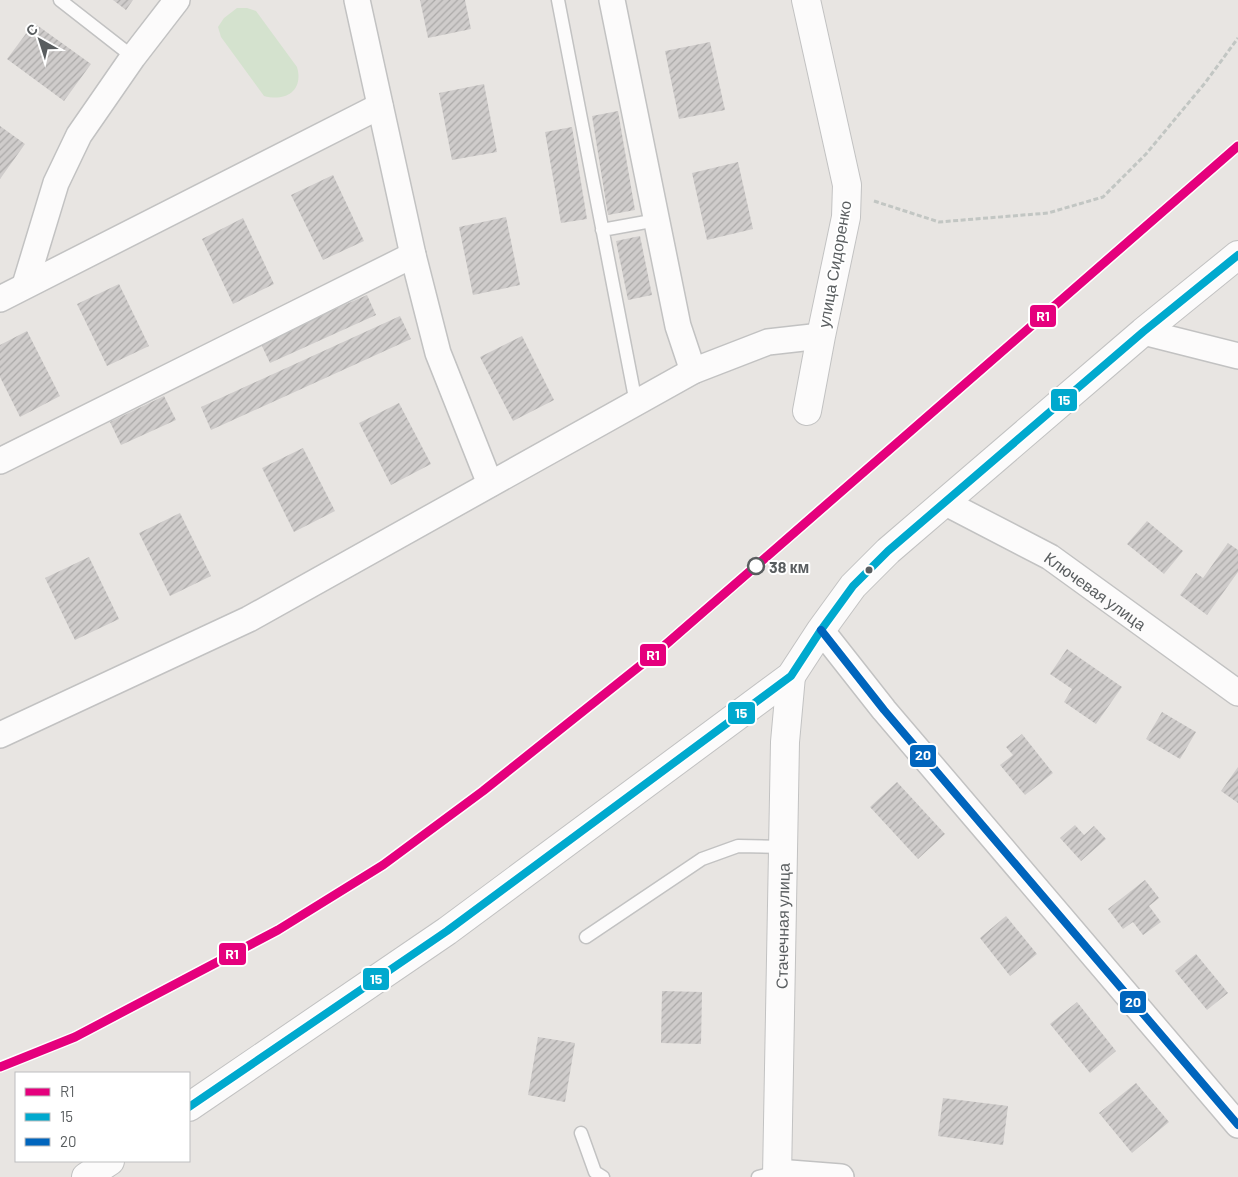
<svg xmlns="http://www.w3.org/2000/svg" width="1238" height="1177" font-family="Barlow,sans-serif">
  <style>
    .pitch { fill: #d4e2ce }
    .building { fill: url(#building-hatch) }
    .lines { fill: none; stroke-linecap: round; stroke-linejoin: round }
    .service-casing { stroke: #c2c2c2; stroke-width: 15 }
    .minor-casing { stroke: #c2c2c2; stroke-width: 28 }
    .tertiary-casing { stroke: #c2c2c2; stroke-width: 30 }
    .path { stroke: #c2c6c3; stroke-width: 3; stroke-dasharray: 5 2.5; stroke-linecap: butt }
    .service { stroke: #fcfbfb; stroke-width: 12 }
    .minor { stroke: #fcfbfb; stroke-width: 25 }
    .tertiary { stroke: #fcfbfb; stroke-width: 28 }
    .bus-1-casing { stroke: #fff; stroke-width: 11 }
    .bus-2-casing { stroke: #fff; stroke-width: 11 }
    .bus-1 { stroke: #00a9ce; stroke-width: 8 }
    .bus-2 { stroke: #0065bd; stroke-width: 8 }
    .rail-1-casing { stroke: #fff; stroke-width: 12 }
    .rail-1 { stroke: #e5007d; stroke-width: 9 }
    .stop-dot { fill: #fff; stroke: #595d5f; stroke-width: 2.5 }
    .bus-dot { fill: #595d5f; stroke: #fff; stroke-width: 2 }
    .labels { text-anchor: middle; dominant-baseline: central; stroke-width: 4; stroke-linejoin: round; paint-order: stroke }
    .street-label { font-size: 16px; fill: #595d5f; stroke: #fff }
    .stop-label { font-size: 16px; font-weight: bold; fill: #595d5f; stroke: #fff; text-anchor: start }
    .line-badge { stroke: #fff; stroke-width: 2 }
    .badge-label { font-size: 14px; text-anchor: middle; font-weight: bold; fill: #fff }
  </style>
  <defs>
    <pattern id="building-hatch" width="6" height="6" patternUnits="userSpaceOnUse" patternTransform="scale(1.25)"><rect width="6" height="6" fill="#cfcccb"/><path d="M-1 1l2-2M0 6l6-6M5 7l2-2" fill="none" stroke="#aba9a8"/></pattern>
  </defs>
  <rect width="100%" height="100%" fill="#e8e5e2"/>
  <path class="pitch" d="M237 8H247L256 11 297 67C304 91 285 102 264 96L221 37 218 27 224 18Z"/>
  <path class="building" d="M113 0H133L126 10Z
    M420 0H465L471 29 428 38Z
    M34 23 91 64 64 101 7 59Z
    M710 42 725 110 679 119 665 51Z
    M484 84 497 152 452 160 439 93Z
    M618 111 635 210 608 215 592 116Z
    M0 126 25 144 0 179Z
    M572 127 587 219 561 223 545 132Z
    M738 162 753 229 707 240 692 173Z
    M333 175 364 241 323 260 291 195Z
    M506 217 520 285 473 295 459 227Z
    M243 218 274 284 233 304 202 239Z
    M640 236 652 295 628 300 616 241Z
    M119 284 149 346 107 366 77 304Z
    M367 295 376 315 270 363 260 342Z
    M400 316 411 339 211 430 201 407Z
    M27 331 60 396 20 417 0 377V345Z
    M522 336 554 400 513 421 480 357Z
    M164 396 176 420 121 445 110 422Z
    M399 403 431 464 391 485 359 423Z
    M303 448 335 511 294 532 262 468Z
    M180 513 211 576 170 596 139 533Z
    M1147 521 1183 551 1164 574 1127 544Z
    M1228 543 1238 550V572L1207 615 1180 595 1196 573 1203 578Z
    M89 557 119 619 75 640 45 578Z
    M1067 649 1122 687 1096 724 1064 702 1072 689 1050 674Z
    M1162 712 1196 732 1180 759 1146 739Z
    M1022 734 1053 773 1025 795 1000 765 1013 755 1006 747Z
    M1238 767V803L1221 791Z
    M897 782 945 834 918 859 870 807Z
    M1075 825 1084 835 1094 826 1106 839 1081 861 1060 838Z
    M1145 880 1159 898 1149 906 1161 922 1143 935 1133 922 1123 929 1108 909Z
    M1006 916 1037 954 1010 976 980 938Z
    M1196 954 1228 993 1207 1010 1175 971Z
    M662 991 702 992 701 1044 661 1043Z
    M1077 1002 1116 1051 1090 1073 1050 1024Z
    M538 1037 575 1043 565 1102 528 1095Z
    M1136 1083 1169 1122 1132 1153 1099 1113Z
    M943 1098 1008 1106 1003 1145 938 1136Z"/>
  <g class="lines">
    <defs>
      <path id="service" d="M60 0 133 57
        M558 0 636 403
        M602 230 657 220
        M586 937 702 859 738 846 783 847
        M581 1133 595 1172 603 1177
        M758 1177 777 1172"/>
      <g id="minor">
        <path d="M357 0 413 255 438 353 490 484"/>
        <path d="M612 0 678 326 693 371"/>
        <path d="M25 285 56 183 79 135 133 57 177 0"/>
        <path d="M0 299 380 106"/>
        <path d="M1143 332 1238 356"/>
        <path d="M0 461 413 255"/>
        <path id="s1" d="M944 502 1050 557 1238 693"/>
        <path d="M821 630 884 710 1238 1125"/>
        <path d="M0 735 249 619 693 371 768 342 821 336"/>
        <path d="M777 1172 841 1177"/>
      </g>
      <g id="tertiary">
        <path d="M806 0 847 185 846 217 821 336 807 411"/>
        <path d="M189 1107 447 931 791 676 821 630 853 586 888 551 1143 332 1238 255"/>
        <path d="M86 1177 110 1161"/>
        <path id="s2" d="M777 1177 785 742 791 676"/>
      </g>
    </defs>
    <use href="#service" class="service-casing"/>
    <use href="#minor" class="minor-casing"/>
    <use href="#tertiary" class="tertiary-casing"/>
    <path class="path" d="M874 201 939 222 1048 213 1103 197 1146 154 1205 83 1238 38"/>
    <use href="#service" class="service"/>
    <use href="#minor" class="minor"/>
    <use href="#tertiary" class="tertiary"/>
    <defs>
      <path id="bus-1" d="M189 1107 447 931 791 676 821 630 853 586 888 551 1143 332 1238 255"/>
      <path id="bus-2" d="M821 630 884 710 1238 1125"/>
    </defs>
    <use href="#bus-1" class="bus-1-casing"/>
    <use href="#bus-2" class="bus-2-casing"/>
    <use href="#bus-1" class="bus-1"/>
    <use href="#bus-2" class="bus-2"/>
    <defs>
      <path id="rail-1" d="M0 1067 75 1037 278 930 383 865 483 791 656 653 1238 146"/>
    </defs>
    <use href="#rail-1" class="rail-1-casing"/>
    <use href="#rail-1" class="rail-1"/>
  </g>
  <circle class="stop-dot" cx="756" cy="566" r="8"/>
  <circle class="bus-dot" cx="869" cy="570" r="4.5"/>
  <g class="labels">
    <g class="street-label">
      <text transform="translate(834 264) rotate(-80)">улица Сидоренко</text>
      <text stroke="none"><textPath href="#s1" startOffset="176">Ключевая улица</textPath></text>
      <text stroke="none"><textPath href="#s2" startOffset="251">Стачечная улица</textPath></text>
    </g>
    <g class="stop-label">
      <text x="769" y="566">38 км</text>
    </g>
  </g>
  <g class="line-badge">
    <rect x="1029" y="304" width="28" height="24" rx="5" fill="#e5007d"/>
    <rect x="1050" y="388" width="28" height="24" rx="5" fill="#00a9ce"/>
    <rect x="639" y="643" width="28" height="24" rx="5" fill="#e5007d"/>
    <rect x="727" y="701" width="29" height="24" rx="5" fill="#00a9ce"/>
    <rect x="909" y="744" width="28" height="24" rx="5" fill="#0065bd"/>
    <rect x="218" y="942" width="29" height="24" rx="5" fill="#e5007d"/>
    <rect x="362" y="967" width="28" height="24" rx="5" fill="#00a9ce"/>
    <rect x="1119" y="990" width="28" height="24" rx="5" fill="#0065bd"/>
  </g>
  <g class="badge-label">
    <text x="1043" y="321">R1</text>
    <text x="1064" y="405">15</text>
    <text x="653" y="660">R1</text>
    <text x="741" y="718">15</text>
    <text x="923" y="760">20</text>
    <text x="232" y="959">R1</text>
    <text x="376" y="984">15</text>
    <text x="1133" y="1007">20</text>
  </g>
  <rect x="15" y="1072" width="175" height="90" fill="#ffffff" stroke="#bdbebf"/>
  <rect x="25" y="1088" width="25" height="8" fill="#e5007d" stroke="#bdbebf"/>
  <text x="60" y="1097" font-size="15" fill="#595d5f">R1</text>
  <rect x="25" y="1113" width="25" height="8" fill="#00a9ce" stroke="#bdbebf"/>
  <text x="60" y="1122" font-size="15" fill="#595d5f">15</text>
  <rect x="25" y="1138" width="25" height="8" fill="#0065bd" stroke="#bdbebf"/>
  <text x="60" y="1147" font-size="15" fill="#595d5f">20</text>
  <g transform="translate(40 40) rotate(321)" stroke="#ffffff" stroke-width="4" paint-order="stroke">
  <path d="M0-4L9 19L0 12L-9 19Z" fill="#595d5f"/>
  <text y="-8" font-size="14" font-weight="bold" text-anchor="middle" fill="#595d5f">С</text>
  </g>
</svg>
